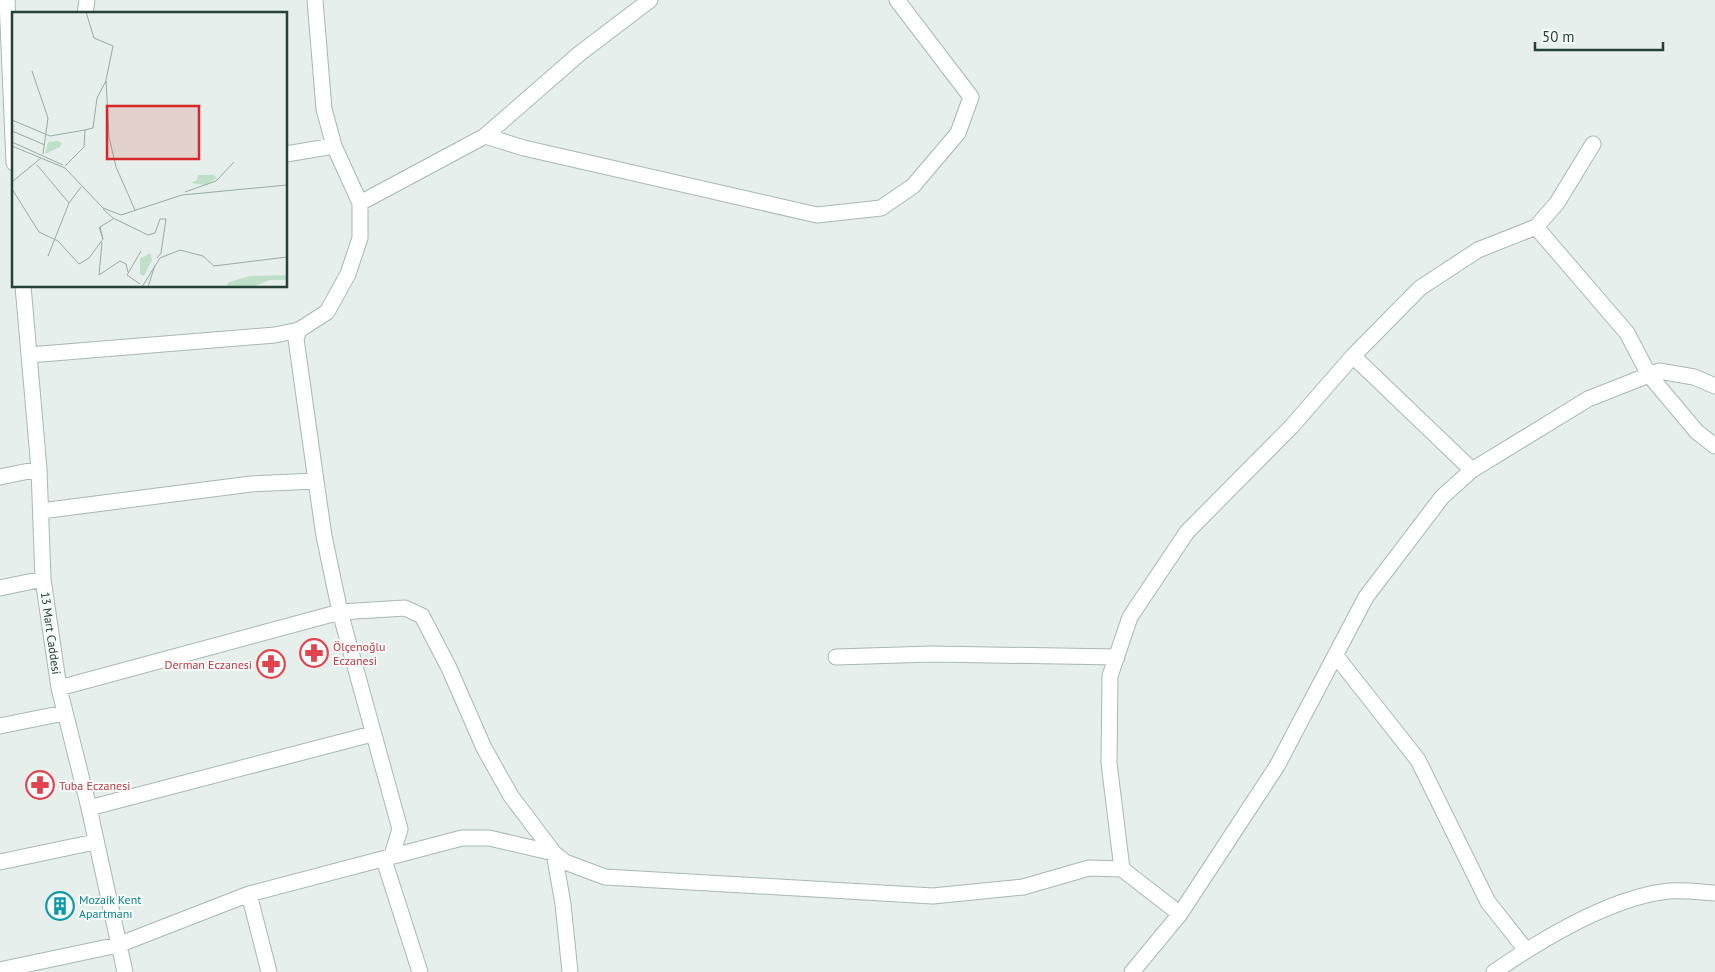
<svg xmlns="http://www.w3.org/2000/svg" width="1715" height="972" font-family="'PT Sans',sans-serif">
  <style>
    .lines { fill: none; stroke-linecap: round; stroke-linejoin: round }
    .minor-casing { stroke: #a8b8b2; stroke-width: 17 }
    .minor { stroke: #fff; stroke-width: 15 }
    .labels { text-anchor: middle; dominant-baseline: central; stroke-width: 4; stroke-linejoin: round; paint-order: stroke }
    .street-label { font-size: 12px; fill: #24423a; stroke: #f7fbf9 }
    .health-label { font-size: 12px; fill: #be3a42; stroke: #f7fbf9; text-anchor: start }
    .culture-label { font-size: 12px; fill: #0d838f; stroke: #f7fbf9; text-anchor: start }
    .inset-road { fill: none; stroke: #98aaa4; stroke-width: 1 }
    .view { fill: #d62828; fill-opacity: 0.15; stroke: #d62828; stroke-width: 2.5 }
    .inset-edge { fill: none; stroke: #24423a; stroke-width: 2.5 }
  </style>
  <rect width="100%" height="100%" fill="#e6efeb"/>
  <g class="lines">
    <defs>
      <path id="minor" d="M7 0 14 163
        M315 0 324 109 334 146 360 203V238L348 274 327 312 299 330 296 339 316 481
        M85 14 87 0
        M485 136 579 54 650 0
        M286 154 334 146
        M360 203 485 136 524 148 817 215 881 208 913 186 958 133 971 97 897 0
        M1536 227 1627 333 1649 375 1697 432 1715 446
        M23 286 39 469 43 579 59 688 89 808 125 972
        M29 355 275 335 299 330
        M1353 356 1472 470
        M0 477 39 469
        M41 511 251 484 316 481 324 536 340 612 400 829 392 855
        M0 588 43 579
        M1336 656 1418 760 1488 902 1526 950
        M836 657 932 654 1117 657
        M59 688 340 612 405 608 422 616 449 668 484 748 511 796 554 853 563 904 570 972
        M0 726 64 713
        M89 808 372 734
        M384 860 420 972
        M0 862 95 842
        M1122 869 1109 763 1110 676 1130 617 1187 532 1292 426 1353 356 1420 288 1478 250 1536 227 1557 203 1593 144
        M249 894 269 972
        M0 970 118 945 249 894 462 838H489L554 853 565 862 605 877 933 896 1023 887 1089 868 1122 869 1180 914
        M1132 972 1180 914 1277 766 1366 597 1442 497 1472 470 1588 399 1659 371 1694 377 1715 386
        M1494 972C1542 939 1611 897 1669 891 1684 890 1700 892 1715 893"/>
    </defs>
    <use href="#minor" class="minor-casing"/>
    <use href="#minor" class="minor"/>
  </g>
  <defs>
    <symbol id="pharmacy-ring" viewBox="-11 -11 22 22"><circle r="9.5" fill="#f7fbf9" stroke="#e0444e" stroke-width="1.5"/><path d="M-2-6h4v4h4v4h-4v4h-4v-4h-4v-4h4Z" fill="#e0444e"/></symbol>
    <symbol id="building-ring" viewBox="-11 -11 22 22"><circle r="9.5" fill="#f7fbf9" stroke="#0f9aa8" stroke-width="1.5"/><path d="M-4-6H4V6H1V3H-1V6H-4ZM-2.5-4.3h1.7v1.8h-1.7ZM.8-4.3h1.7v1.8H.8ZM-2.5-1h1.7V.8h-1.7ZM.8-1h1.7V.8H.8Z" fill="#0f9aa8"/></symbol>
  </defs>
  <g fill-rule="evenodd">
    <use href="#pharmacy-ring" x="298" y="637" width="32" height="32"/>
    <use href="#pharmacy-ring" x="255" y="648" width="32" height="32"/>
    <use href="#pharmacy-ring" x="24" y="769" width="32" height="32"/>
    <use href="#building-ring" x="44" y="890" width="32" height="32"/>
  </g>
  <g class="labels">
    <g class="street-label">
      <text transform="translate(51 633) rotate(82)">13 Mart Caddesi</text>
    </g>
    <g class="health-label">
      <text x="333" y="646">Ölçenoğlu<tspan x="333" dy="14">Eczanesi</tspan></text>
      <text x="252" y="664" text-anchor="end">Derman Eczanesi</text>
      <text x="59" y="785">Tuba Eczanesi</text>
    </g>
    <g class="culture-label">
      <text x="79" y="899">Mozaik Kent<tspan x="79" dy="14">Apartmanı</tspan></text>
    </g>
  </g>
  <g transform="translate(12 12)">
    <rect width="275" height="275" fill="#e6efeb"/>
    <path d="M46 129 50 131 48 135 33 142 36 130ZM186 163H202L205 166 193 173 179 171 185 168ZM138 241 140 248 132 264 128 262V247ZM275 263V268H258L240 275H214L217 270 238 264Z" fill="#bfe0c8"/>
    <path class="inset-road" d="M74 0 82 26 101 34 94 68 97 125 104 155 123 198M20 59 36 106 31 142M0 87V112M0 108 38 124 73 118M0 119 33 133M0 130 51 153M0 134 53 156 91 196 109 203 170 183 275 173M25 153 57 191M53 154 72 135 73 118 81 116 85 86 94 69M0 170 29 146M0 177 27 220 46 229 67 252 77 246 91 227M173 180 204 169 222 150M91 197 101 206 136 223 143 221 148 207H154L149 241 145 246M87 215 91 227 88 215 101 207M90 230 87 263 108 249 114 252 116 260M36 244 57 191 69 175M128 272 115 263 129 239M130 275 148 246 168 238 191 244 202 254 275 245M136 275 143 253"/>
    <path class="view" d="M95 94H187V147H95Z"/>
    <rect width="275" height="275" class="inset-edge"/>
  </g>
  <path d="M1535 42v8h128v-8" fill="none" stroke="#24423a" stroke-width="2.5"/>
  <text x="1542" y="42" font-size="15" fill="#24423a" stroke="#f7fbf9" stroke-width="4" paint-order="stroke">50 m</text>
</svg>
